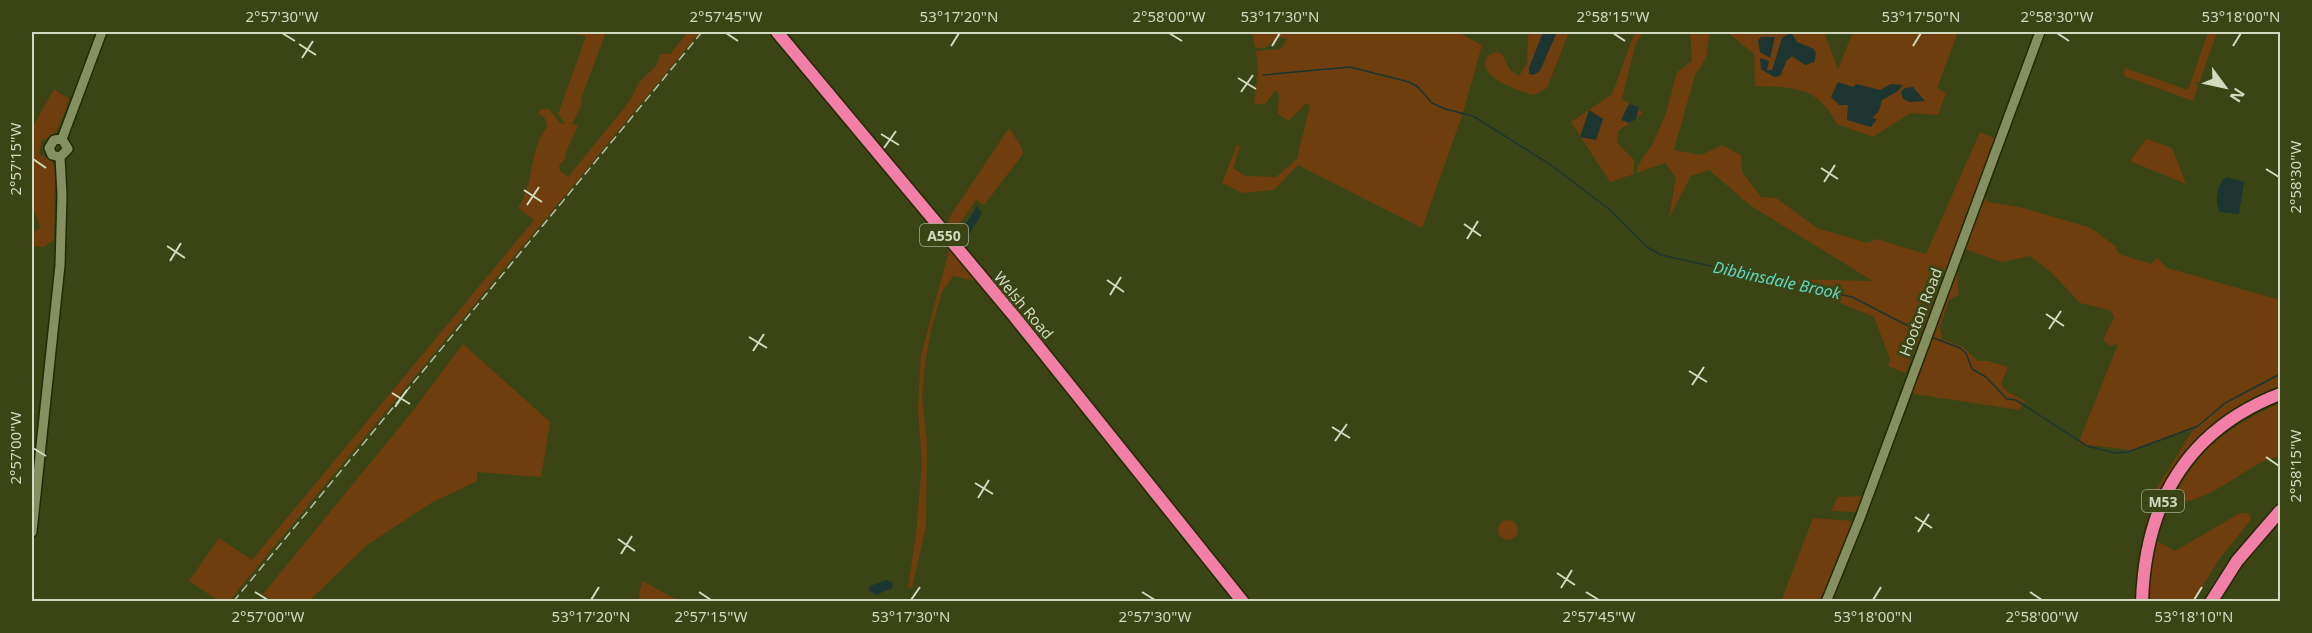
<svg xmlns="http://www.w3.org/2000/svg" width="2312" height="633" font-family="'Noto Sans',sans-serif">
  <style>
    .green { fill: #6f3e0e }
    .water { fill: #1c3530 }
    .lines { fill: none; stroke-linecap: round; stroke-linejoin: round }
    .stream { stroke: #1c3530; stroke-width: 1.5 }
    .secondary-casing { stroke: #232906; stroke-width: 12 }
    .highway-casing { stroke: #232906; stroke-width: 15 }
    .secondary { stroke: #849060; stroke-width: 9 }
    .highway { stroke: #f17fa6; stroke-width: 12 }
    .rail { stroke: #b9c0a3; stroke-width: 1.5; stroke-dasharray: 9 4.5; stroke-linecap: butt }
    .ticks { fill: none; stroke: #d2d9bf; stroke-width: 2 }
    .labels { text-anchor: middle; dominant-baseline: central; stroke-width: 6; stroke-linejoin: round; paint-order: stroke }
    .shield { fill: #3b4415; stroke: #a5ac8c; stroke-width: 1.5 }
    .shield-label { font-size: 14px; font-weight: bold; fill: #d2d9bf }
    .street-label { font-size: 15px; fill: #d2d9bf; stroke: #3b4415 }
    .water-label { font-size: 16px; font-style: italic; fill: #5ed8c2; stroke: #3b4415 }
    .neatline { fill: none; stroke: #d2d9bf; stroke-width: 2 }
    .ticks-label { font-size: 15px; text-anchor: middle; fill: #d2d9bf }
  </style>
  <rect width="100%" height="100%" fill="#3b4415"/>
  <path class="green" d="M562 32H606L581 99 582 104 572 124 578 125C574 138 567 144 565 159L559 165 560 171 568 177 629 102 640 81 656 66 660 54H670L688 32H700L229 601H219L189 581 219 538 252 560 534 220 518 208C535 183 528 151 547 127L545 118 538 113 542 109H549L560 123 565 124 558 114 586 36Z
    M1252 32H1457L1482 45 1463 113 1422 228 1298 165 1274 190 1242 193 1222 183 1237 145 1240 146 1233 168 1245 176 1276 177 1297 159 1310 105 1305 104 1289 121 1278 114 1279 95 1276 90 1264 105 1254 103 1258 73 1256 51 1281 49 1287 39 1278 37 1265 48H1255Z
    M1533 32H1569L1547 88 1534 95C1523 93 1484 79 1485 64 1485 61 1487 58 1489 55L1496 52 1502 54 1510 70 1519 76 1527 64 1528 36Z
    M1635 32H1643L1635 46 1622 99 1643 113 1618 131 1617 143 1634 160V174L1610 182 1571 122 1612 94Z
    M1690 32H1710L1706 58 1695 75 1674 150 1701 155 1722 145 1741 155 1742 172 1761 197 1776 198 1817 228 1867 243 1877 239 1926 254 1980 132 1996 139 1929 320 1980 187 1987 202 2020 207 2091 228 2115 246 2119 254 2151 264 2157 258 2167 268 2280 300V387C2219 406 2183 452 2153 506L2147 504 2194 428 2133 450 2078 444 2118 344 2110 346 2103 340 2114 317 2110 310 2080 303 2052 273 2030 256 2002 262 1965 249 1957 273 1959 295 1949 300 1940 327 1942 339 1963 347 1978 361H1988L2008 367 2001 384 2006 391 2025 401 2019 410 1902 392 1928 322 1905 373 1888 366 1890 359 1874 317 1782 279 1873 281 1751 206 1709 170 1691 176 1669 218 1676 177 1665 163 1637 173V167L1653 143 1666 114 1677 72 1692 61Z
    M1727 32H1763L1768 36 1770 32H1824L1838 69 1853 32H1958L1937 88 1946 93 1938 115 1910 113 1873 137 1837 124C1816 85 1794 88 1755 86L1754 54Z
    M2208 32H2217L2193 101 2124 76 2125 68 2188 90Z
    M54 89 69 99C64 114 59 137 42 140L39 154 52 161 55 168 54 239 44 247 32 246V233L40 228 32 204V128Z
    M1009 128 1022 148 1023 154 984 205 976 200 951 236 949 218Z
    M2146 139 2172 148 2186 184 2130 161Z
    M950 247 979 282 953 276 942 292 931 329 925 363 922 398 927 441 926 526 912 588 908 587 916 534 922 464 918 408 921 355Z
    M463 344 550 422 541 477 477 472V481L431 503 367 545 309 601H272L263 594 412 412Z
    M2280 403V457C2254 456 2209 508 2172 501 2197 449 2229 426 2280 403Z
    M1864 496 1858 512 1831 511 1838 497Z
    M2240 513H2248L2251 518 2249 522 2220 558 2193 601H2150V582L2157 541 2175 551Z
    M1813 518 1854 521 1821 601H1781Z
    M1498 530a10 10 0 1 1 20 0a10 10 0 1 1-20 0Z
    M642 581 679 601H638Z"/>
  <path class="water" d="M1543 32H1557L1540 71 1533 75 1529 74V68Z
    M1791 32 1797 42 1814 49 1816 54 1814 62 1805 65 1792 56 1787 60 1780 76 1774 77 1761 69 1760 58 1769 61 1767 70H1772L1782 38Z
    M1761 37H1775L1770 58 1760 52 1758 40Z
    M1838 82 1853 87 1856 84 1880 90 1891 84 1903 85 1898 91 1882 100 1879 111 1872 118 1877 119 1871 127 1847 120 1848 105H1839L1831 97Z
    M1913 87 1925 101 1910 102 1903 99 1901 92 1905 88Z
    M1629 104 1639 107 1636 119 1629 123 1621 120Z
    M1589 110 1603 119 1596 140 1580 137Z
    M2227 177 2244 182 2239 214 2220 212C2214 200 2217 190 2223 179Z
    M977 206 982 213 969 235 962 237 960 233Z
    M886 580 893 583 892 588 876 595 869 590 870 586Z"/>
  <g class="lines">
    <path class="stream" d="M1263 75 1350 67 1409 82 1418 87 1432 103 1445 109 1473 116 1551 165 1610 210 1647 247 1661 255 1852 297 1924 334
      M1931 337 1960 348 1966 353 1972 369 1986 377 2007 399 2016 400 2087 446 2115 453 2128 452 2198 426 2225 403 2280 374"/>
    <defs>
      <path id="secondary" d="M62 139 102 32
        M60 157 52 155 49 148 54 140 62 139
        M60 157 68 149 62 139
        M32 532 60 265 62 195 60 157
        M1826 602 1860 518 2040 32"/>
      <path id="highway" d="M777 32 1014 316 1243 602
        M2142 602C2145 503 2187 430 2280 394
        M2211 602 2237 561 2280 511"/>
    </defs>
    <use href="#secondary" class="secondary-casing"/>
    <use href="#highway" class="highway-casing"/>
    <use href="#secondary" class="secondary"/>
    <use href="#highway" class="highway"/>
    <path class="rail" d="M233 602 702 32"/>
  </g>
  <path class="ticks" d="M282 33 295 41M726 33 738 41M1169 33 1182 41M1613 33 1625 41M2057 33 2069 41M299 44 316 55M951 46 959 33M1272 46 1280 33M1913 46 1921 33M2233 46 2241 33M302 58 313 41M1238 78 1256 89M1241 92 1253 75M881 134 899 145M884 148 896 131M33 159 46 168M1821 168 1838 179M2266 169 2279 177M1824 182 1835 165M524 190 542 202M527 205 539 187M1464 224 1481 236M1467 239 1478 221M167 246 185 258M170 261 181 243M1107 280 1124 292M1110 295 1121 277M2046 314 2064 326M2049 329 2061 311M749 337 767 348M753 351 764 334M1689 371 1707 382M1692 385 1704 367M392 393 410 404M395 407 407 390M1332 427 1350 438M1335 441 1347 424M33 448 46 456M2266 457 2279 466M975 483 993 494M978 498 989 480M1915 517 1932 528M1918 532 1929 514M618 539 635 551M621 554 632 536M1557 573 1575 585M1561 588 1572 570M255 592 268 600M699 592 711 600M1142 592 1155 600M1586 592 1599 600M2030 592 2042 600M591 600 599 587M911 600 920 587M1873 600 1881 587M2194 600 2202 587"/>
  <g class="labels">
    <g class="shield">
      <rect x="920" y="224" width="48" height="22" rx="4.5"/>
      <rect x="2142" y="490" width="42" height="22" rx="4.5"/>
    </g>
    <g class="shield-label">
      <text x="944" y="235">A550</text>
      <text x="2163" y="501">M53</text>
    </g>
    <g class="street-label">
      <text transform="translate(1024 305) rotate(50)">Welsh Road</text>
      <text transform="translate(1920 312) rotate(-69)">Hooton Road</text>
    </g>
    <g class="water-label">
      <text transform="translate(1777 280) rotate(12)">Dibbinsdale Brook</text>
    </g>
  </g>
  <rect width="2312" height="633" fill="none" stroke="#3b4415" stroke-width="66"/>
  <g transform="translate(2225 87) rotate(123)" stroke="#3b4415" stroke-width="4.5" paint-order="stroke">
  <path d="M0-4.5L10 22L0 15L-10 22Z" fill="#d2d9bf"/>
  <text y="-9" font-size="16" font-weight="bold" text-anchor="middle" fill="#d2d9bf">N</text>
  </g>
  <rect x="33" y="33" width="2246" height="567" class="neatline"/>
  <g class="ticks-label">
    <text x="282" y="22">2°57'30"W</text>
    <text x="726" y="22">2°57'45"W</text>
    <text x="959" y="22">53°17'20"N</text>
    <text x="1169" y="22">2°58'00"W</text>
    <text x="1280" y="22">53°17'30"N</text>
    <text x="1613" y="22">2°58'15"W</text>
    <text x="1921" y="22">53°17'50"N</text>
    <text x="2057" y="22">2°58'30"W</text>
    <text x="2241" y="22">53°18'00"N</text>
    <text transform="translate(16 159) rotate(-90)" y="5">2°57'15"W</text>
    <text transform="translate(2296 177) rotate(-90)" y="5">2°58'30"W</text>
    <text transform="translate(16 448) rotate(-90)" y="5">2°57'00"W</text>
    <text transform="translate(2296 466) rotate(-90)" y="5">2°58'15"W</text>
    <text x="268" y="622">2°57'00"W</text>
    <text x="591" y="622">53°17'20"N</text>
    <text x="711" y="622">2°57'15"W</text>
    <text x="911" y="622">53°17'30"N</text>
    <text x="1155" y="622">2°57'30"W</text>
    <text x="1599" y="622">2°57'45"W</text>
    <text x="1873" y="622">53°18'00"N</text>
    <text x="2042" y="622">2°58'00"W</text>
    <text x="2194" y="622">53°18'10"N</text>
  </g>
</svg>
